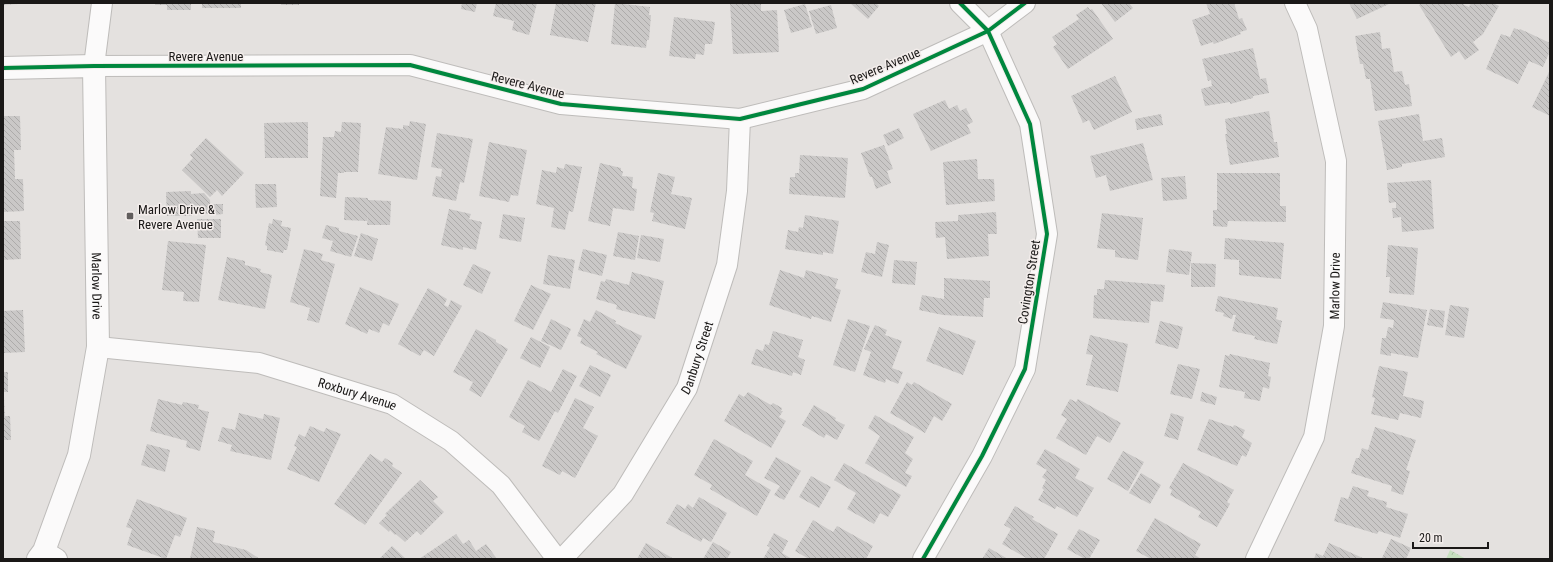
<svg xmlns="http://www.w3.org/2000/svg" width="1553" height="562" font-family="'Roboto Condensed',sans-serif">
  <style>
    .park { fill: url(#park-crowns) }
    .building { fill: url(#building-back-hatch) }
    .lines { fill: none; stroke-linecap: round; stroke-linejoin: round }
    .street-casing { stroke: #bebcba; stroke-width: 22 }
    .secondary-casing { stroke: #bebcba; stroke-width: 24 }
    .street { stroke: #fbfafa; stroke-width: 20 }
    .secondary { stroke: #fbfafa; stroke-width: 22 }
    .cycleway-casing { stroke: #f3edeb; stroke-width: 6 }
    .cycleway { stroke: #00873e; stroke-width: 4 }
    .poi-dot { fill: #615e5d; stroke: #f3edeb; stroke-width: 1.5 }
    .labels { text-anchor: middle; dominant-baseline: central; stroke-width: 3; stroke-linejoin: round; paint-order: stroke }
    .street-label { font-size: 13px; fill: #1a1817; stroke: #f3edeb }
    .poi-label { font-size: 13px; fill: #1a1817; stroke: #f3edeb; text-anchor: start }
  </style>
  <defs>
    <pattern id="park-crowns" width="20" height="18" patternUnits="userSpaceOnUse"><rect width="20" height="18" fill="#c7dfbf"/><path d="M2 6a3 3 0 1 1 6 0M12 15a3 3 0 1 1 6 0" fill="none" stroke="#aabfa3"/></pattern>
    <pattern id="building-back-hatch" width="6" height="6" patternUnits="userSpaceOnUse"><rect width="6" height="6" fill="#cac8c7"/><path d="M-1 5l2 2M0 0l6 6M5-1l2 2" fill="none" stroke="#adabaa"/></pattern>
  </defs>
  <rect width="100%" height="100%" fill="#e4e1df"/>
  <path class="park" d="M1450 550 1466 559H1446Z"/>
  <path class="building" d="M3 3H18V4L3 5Z
    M155 3H191V10H167V5H155Z
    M202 3H241V8H202Z
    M281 3H299V5H281Z
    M462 3H477L475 12 461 9Z
    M496 3H537L529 35 512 30 514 21 493 16Z
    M556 3H596L588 42 550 35Z
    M615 3 650 7 649 15H651L649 40H647L646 48 611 44Z
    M730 3H761V11L777 10 779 52 733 54Z
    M850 3H876L879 6 868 19Z
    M1101 3H1129L1133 8 1115 22Z
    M1206 3H1234L1239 19 1242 18 1247 30 1240 32 1241 34 1214 44 1213 42 1201 46 1192 20 1210 14Z
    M1349 3H1391L1357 19Z
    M1422 3H1463L1464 5 1469 7 1471 3H1493L1499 6 1483 34 1473 42 1479 50 1465 60 1459 51 1451 57 1419 5Z
    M805 4 812 27 791 33 784 10Z
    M831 5 837 28 816 34 809 11Z
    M1088 7 1090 10 1092 9 1113 39 1068 69 1053 47 1057 44 1052 37 1079 19 1076 15Z
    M674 17 715 22 712 44H705L704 55 696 54 695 59 669 56Z
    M1514 28 1519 30 1520 29 1550 43V51L1543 67 1529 61 1518 84 1486 69 1501 34 1510 37Z
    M1380 32 1382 49 1390 48 1394 72 1402 71 1405 85 1409 84 1412 106 1375 111 1370 79H1366L1363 64H1360L1355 36Z
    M1253 48 1260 79 1266 78 1269 93 1253 96V98L1230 104V102L1205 106 1201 89 1212 86 1211 80 1208 81 1202 59Z
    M1550 70V116L1532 107Z
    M1115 76 1132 112 1094 130 1089 120 1083 123 1071 96Z
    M945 100 949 109 957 105 960 111 966 108 973 122 967 125 971 133 931 151 913 114Z
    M1269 111 1274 142H1277L1279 157 1230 165 1225 134H1227L1225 119Z
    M1161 114 1163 125 1137 130 1135 119Z
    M1419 114 1423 141 1442 138 1445 157 1402 164V167L1387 170 1378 121Z
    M3 116H20L21 150H14L15 179H23L24 211 3 212Z
    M410 121 426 124 417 180 378 174 386 127 403 129V125L409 126Z
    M308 122V158H265L264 123Z
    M342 122 361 123 358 172H344V173H338L336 198 320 196 323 137H334L335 131 341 132Z
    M899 128 904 138 888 146 883 135Z
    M437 133 473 139 464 183 460 182 456 201 432 196 436 176 441 177 442 169 431 167Z
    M206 138 244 173 222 196 217 190 210 197 182 170 193 158 190 155Z
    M489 142 527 150 518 196 511 195 509 202 479 196Z
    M1143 143 1153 180 1110 191 1106 175 1096 178 1090 156Z
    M884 145 893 169 887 171 891 183 876 189 872 177H870L861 153Z
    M800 155 848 158 845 198 789 194 790 177H795V173H799Z
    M977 159 978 179H994L995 201 946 205 943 162Z
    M600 163 621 168V171H623L622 176 633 177 632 188 637 189 634 211 613 208 610 226 588 221Z
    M565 164 582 167 573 212 569 211 565 230 551 227 554 208 536 204 542 170 556 173 557 167 564 169Z
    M658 173 675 177 671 194 692 198 685 229 652 221 654 213 650 212Z
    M1217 173H1280V206H1286V222L1228 221 1227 227 1213 226V210H1217Z
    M1185 176 1187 199 1163 201 1161 178Z
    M1431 180 1434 229 1402 232 1401 217 1393 218 1392 208H1396V202L1389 203 1387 183Z
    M255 184H276L277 207 256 208Z
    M191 191V194L204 193 210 200 211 214H191L192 216H167L166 192Z
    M345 197 368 198V200L391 201 390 225H367L368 213 367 221 344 220Z
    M212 204H223V214L212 215Z
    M449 209 471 214 469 219 482 222 476 250 463 247V250L441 245Z
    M996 212 997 234H988L989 256 947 259 945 237 936 238 935 222 958 221V215Z
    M1102 213 1143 218 1138 260 1115 257V250L1097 248Z
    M503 214 525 218 521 242 499 238Z
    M805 215 839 221 833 254 823 252V255L785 249 788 230 798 232 799 227 803 228Z
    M197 219H221V238H198Z
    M273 219 282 221 281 226 291 228 287 250H284L283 253 267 250V246L265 245 269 223 272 224Z
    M3 221H20L21 259 3 260Z
    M326 225 339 228V231L358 236 351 257 330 251 333 241 322 238Z
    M618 232 639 236 635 260 613 256Z
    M361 233 378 239 372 261 354 256Z
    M641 235 664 239 660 262 637 258Z
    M1225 238 1284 243 1281 279 1239 275V260L1224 259Z
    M168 241 206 245 199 302 183 301 184 292 162 290Z
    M877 242 889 245 882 277 861 272 866 252 875 254Z
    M1388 245 1418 248 1414 295 1389 293 1390 277H1386Z
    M304 249 323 254 321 260 335 264 319 323 307 320 310 308 290 302Z
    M583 249 607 255 602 276 578 270Z
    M1169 249 1192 252 1189 275 1166 272Z
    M548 255 575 260 570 289 543 284Z
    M227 257 245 261V265L261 269 260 272 272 275 265 309 218 300Z
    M894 260 917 262 915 285 892 283Z
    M1191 263 1216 264 1215 287H1191Z
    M473 264 491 272 482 294 463 285Z
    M780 270 804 278 806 270 838 279 835 288 841 290 831 322 812 316 811 319 769 305Z
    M632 272 664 281 655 319 616 309 617 305 596 299 601 281 605 282 606 279 629 285Z
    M944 278 990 281V298H984L983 317 943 315 919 310 922 295 944 299Z
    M1105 280 1165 285 1163 302 1151 301 1149 323 1093 318 1094 295H1097V289H1104Z
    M531 285 551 294 533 330 514 321Z
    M360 287 399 304 389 326 383 323 379 333 369 329 367 334 345 324Z
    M428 288 447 299 444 305 448 307 451 300 462 306 434 356 424 350 420 356 398 344Z
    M1218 296 1278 308 1276 319 1282 321 1277 344 1254 339 1255 336 1232 331 1236 315H1233L1232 319 1223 316 1224 313 1215 311Z
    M1383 302 1427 310 1418 358 1391 353V356L1380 354 1382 338H1386L1388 327 1393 328 1394 320 1380 318Z
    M1450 305 1469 308 1464 338 1445 335Z
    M1430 309 1445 311 1443 328 1427 325Z
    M23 310 25 352 3 353V311Z
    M596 310 616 321 615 323 642 336 626 369 596 354 598 352 580 343 582 338 577 336 584 319 590 322Z
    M551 319 571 329 561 350 541 341Z
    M848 319 870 326 855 372 833 365Z
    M1160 321 1183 327 1178 349 1155 343Z
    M875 325 887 330 885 335 902 341 892 368 903 372 898 384 886 379 885 383 863 375 871 352 864 349Z
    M939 327 976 341 963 375 926 361Z
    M476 329 496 340V342L508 349 481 397 469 390 473 382 453 372Z
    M773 331 803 340 798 357 805 360 801 375 793 372 792 376 751 364 756 349 763 351 765 344 769 345Z
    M1090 335 1128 344 1118 392 1086 385 1093 355 1086 354Z
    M531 337 550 347 540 368 520 358Z
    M1230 354 1270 363 1268 376 1271 377 1269 389 1263 387 1260 401 1244 398 1245 392 1219 387 1225 355 1229 356Z
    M1178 364 1200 369 1192 399 1170 394Z
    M590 365 611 375 600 397 579 386Z
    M1379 366 1408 372 1403 396 1424 401 1421 418 1400 413 1398 420 1371 414 1375 398 1372 397Z
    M563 369 577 376 558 413 555 411 539 441 522 432 525 426 509 417 528 380 551 392Z
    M3 372H8V392H3Z
    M907 382 912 385 914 382 952 404 942 421 934 416 925 433 890 413Z
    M748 392 771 405 773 403 782 408 781 411H783L779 417 786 421 771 448 724 421 739 394 744 397Z
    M1202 392 1217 397 1215 405 1200 401Z
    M3 397H4L5 416H10L11 440H3Z
    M575 398 594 407 583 428 598 436 575 478 562 471 560 475 542 466Z
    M158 399 182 405 183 402 199 405 198 409 209 412 200 451 186 447 187 441 150 431Z
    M1070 399 1076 402 1078 399 1121 423 1110 443 1097 436 1086 455 1056 438 1067 419 1061 415Z
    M814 405 836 418 835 420 845 425 837 440 826 434 824 438 802 425Z
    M239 413 263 419 264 414 280 418 271 460 230 451 232 445 218 441 222 427 235 430Z
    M1171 413 1184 417 1178 440 1164 436Z
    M875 415 914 437 905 453 913 459 905 473 912 476 906 487 865 463 880 436 868 428Z
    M1209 419 1233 427 1234 425 1245 430 1242 437 1252 443 1246 457 1242 455 1237 466 1197 450Z
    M310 426 324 432 326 428 341 434 319 482 287 469 297 447 294 446 299 434 305 437Z
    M1375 427 1416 440 1406 470 1410 471 1403 495 1391 491 1392 486 1351 473 1356 458H1359L1362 448 1368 450Z
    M714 439 753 461 745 475 771 490 757 516 710 489 712 485 694 475Z
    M147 444 170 450 165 472 141 465Z
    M1045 449 1080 469 1075 478 1094 488 1077 517 1057 506 1055 509 1038 500 1044 490 1042 488 1046 480 1042 477 1047 470 1036 464Z
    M1123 451 1144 462 1128 491 1107 479Z
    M370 454 382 462 385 458 393 463 392 466 402 473 365 525 334 504Z
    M776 457 801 471 784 500 774 495 780 486 764 478Z
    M844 463 901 495 888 517 880 513 874 524 847 509 856 493 834 480Z
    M1183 463 1234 490 1227 502 1230 504 1217 527 1198 517 1201 512 1170 495 1172 490 1169 488Z
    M1141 473 1161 485 1150 504 1129 493Z
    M811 476 831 487 819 508 799 497Z
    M420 480 438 497 433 501 444 512 421 535 417 531 405 542 396 534 395 535 390 530 389 532 379 523 387 515 385 514Z
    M1353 486 1369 491 1367 496 1387 502 1386 507 1408 514 1400 538 1379 531 1377 534 1334 521 1341 497 1348 499Z
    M699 497 727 513 711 542 703 538 701 542 666 523 677 504 685 509 688 504 693 508Z
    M137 499 187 518 180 537 175 535 166 559 127 545 132 529 126 527Z
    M1015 506 1034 517 1032 519 1058 534 1044 559H1028L1002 544 1011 529 1004 525Z
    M1155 518 1201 544 1195 555 1201 559H1151L1136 551Z
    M813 520 833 532 837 526 873 546 866 559H809L795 551Z
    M197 527 215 531 213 542 246 550 260 559H190Z
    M1079 529 1100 540 1089 559H1085L1067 549Z
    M774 533 788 541 782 553 792 559H763L770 547 767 546Z
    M456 534 463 544 469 540 476 551 486 544 497 559H419Z
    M1391 539 1411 548 1406 559 1382 558Z
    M713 542 731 552 727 559H703Z
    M646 543 674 559H637Z
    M1329 543 1365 559H1314L1316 553 1323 556Z
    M392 546 406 559H379Z
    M989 548 1008 559H982Z"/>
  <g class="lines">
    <defs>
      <g id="street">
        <path d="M102 3 94 66 410 65 561 104 740 119 863 89 988 31 1025 3"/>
        <path id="s1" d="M98 347 259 363 392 404 451 441 501 485 557 559"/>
        <path d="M44 551 57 559"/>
        <path id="s2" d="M562 559 623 494 687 388 727 265 737 191 740 119"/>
        <path d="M923 559 982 456 1025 369 1047 234 1030 124 988 31 960 3"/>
        <path id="s3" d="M1256 559 1314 437 1334 326 1336 161 1307 29 1295 3"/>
      </g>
      <g id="secondary">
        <path id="s4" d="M3 68 94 66 98 347 79 455 44 551 38 559"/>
      </g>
    </defs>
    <use href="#street" class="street-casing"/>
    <use href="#secondary" class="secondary-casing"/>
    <use href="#street" class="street"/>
    <use href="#secondary" class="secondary"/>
    <defs>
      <path id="cycleway" d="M3 68 94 66 410 65 561 104 740 119 863 89 988 31 1025 3
        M923 559 982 456 1025 369 1047 234 1030 124 988 31 960 3"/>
    </defs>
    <use href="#cycleway" class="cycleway-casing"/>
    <use href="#cycleway" class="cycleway"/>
  </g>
  <rect class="poi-dot" x="126" y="212" width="8" height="8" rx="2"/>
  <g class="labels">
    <g class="street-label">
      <text x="206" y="56">Revere Avenue</text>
      <text transform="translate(885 66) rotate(-23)">Revere Avenue</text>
      <text transform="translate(528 85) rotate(14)">Revere Avenue</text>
      <text transform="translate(1029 282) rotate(-81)">Covington Street</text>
      <text stroke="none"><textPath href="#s3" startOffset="288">Marlow Drive</textPath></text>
      <text stroke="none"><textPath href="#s4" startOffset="311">Marlow Drive</textPath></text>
      <text stroke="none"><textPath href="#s2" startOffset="245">Danbury Street</textPath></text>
      <text stroke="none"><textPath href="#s1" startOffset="265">Roxbury Avenue</textPath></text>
    </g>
    <g class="poi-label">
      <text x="138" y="209">Marlow Drive &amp;<tspan x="138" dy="15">Revere Avenue</tspan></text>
    </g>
  </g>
  <rect width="1553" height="562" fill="none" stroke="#1a1817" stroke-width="8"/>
  <path d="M1413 542v6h75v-6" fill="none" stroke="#1a1817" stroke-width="2"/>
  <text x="1419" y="542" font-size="12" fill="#1a1817" stroke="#f3edeb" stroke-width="3" paint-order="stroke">20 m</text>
</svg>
